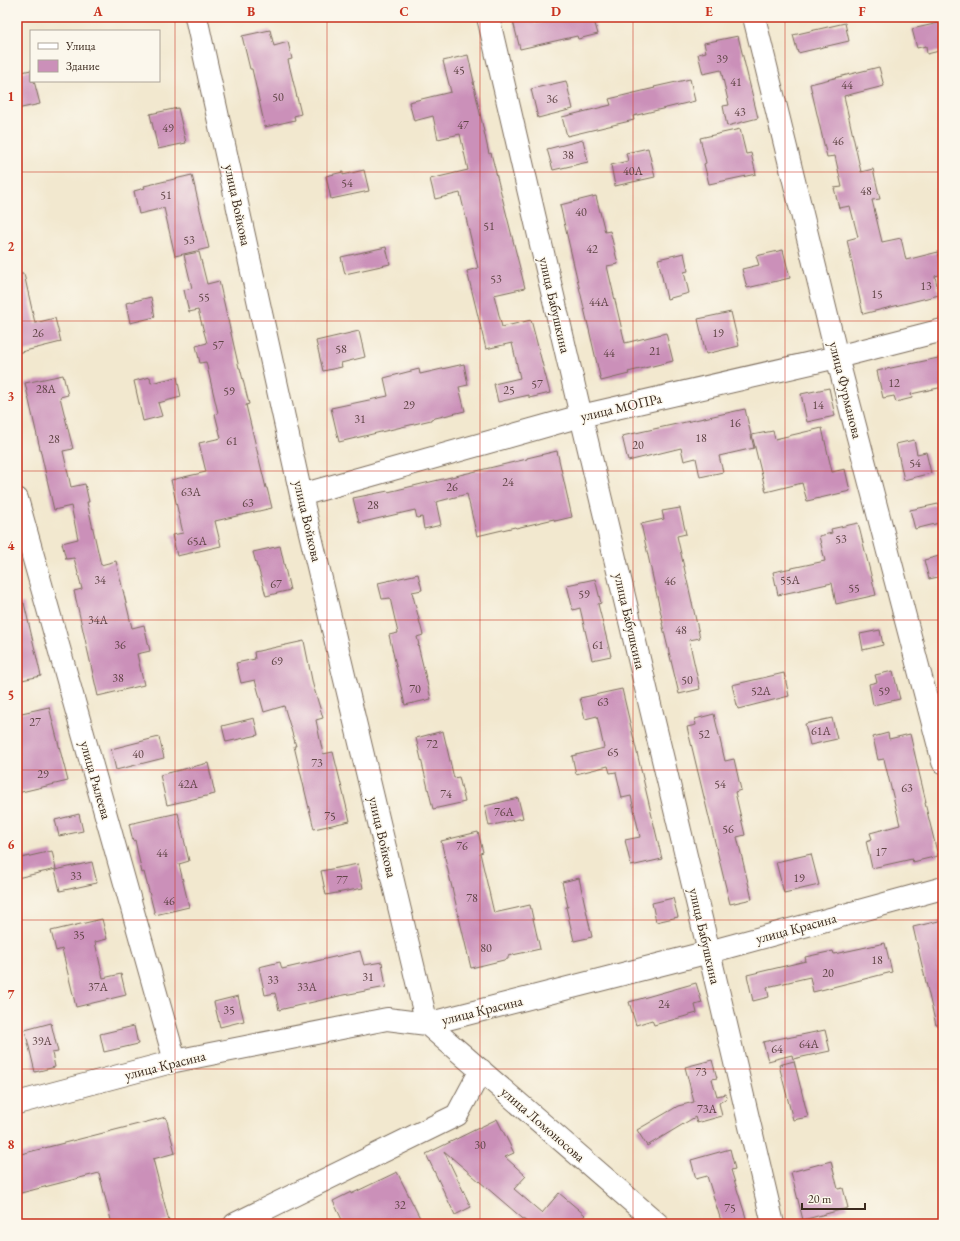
<svg xmlns="http://www.w3.org/2000/svg" width="960" height="1241" font-family="'EB Garamond',serif">
  <style>
    .building { fill: #cb90b9 }
    .lines { fill: none; stroke-linecap: round; stroke-linejoin: round }
    .minor-casing { stroke: #7b6c5c; stroke-width: 24 }
    .minor { stroke: #fff; stroke-width: 22 }
    .grid { fill: none; stroke: #c8321e; stroke-width: 1; stroke-opacity: 0.55 }
    .labels { text-anchor: middle; dominant-baseline: central; stroke-width: 3; stroke-linejoin: round; paint-order: stroke }
    .number-label { font-size: 12px; fill: #5f4445 }
    .street-label { font-size: 14px; fill: #3b2a1e; stroke: #fbf7ec }
    .neatline { fill: none; stroke: #c8321e; stroke-width: 1.5 }
    .grid-label { font-size: 13px; text-anchor: middle; font-weight: bold; fill: #c8321e }
  </style>
  <rect width="100%" height="100%" fill="#fbf7ec"/>
  <filter id="ink" filterUnits="userSpaceOnUse"><feTurbulence type="fractalNoise" baseFrequency=".025" numOctaves="2"/><feDisplacementMap in="SourceGraphic" scale="8" xChannelSelector="R" yChannelSelector="G"/><feConvolveMatrix kernelMatrix="1 2 1 2 8 2 1 2 1" color-interpolation-filters="sRGB"/></filter>
  <filter id="wash" filterUnits="userSpaceOnUse"><feTurbulence type="fractalNoise" baseFrequency=".012" numOctaves="4" result="noise"/><feDisplacementMap in="SourceGraphic" scale="16" xChannelSelector="R" yChannelSelector="G"/><feGaussianBlur stdDeviation="0.9" result="paint"/><feColorMatrix in="noise" values="0 0 0 0 0 0 0 0 0 0 0 0 0 0 0 0 0 1.4 0 .05"/><feComposite in="paint" operator="in"/></filter>
  <g filter="url(#wash)">
    <rect width="100%" height="100%" fill="#f2e8cf"/>
    <g id="blocks">
      <path class="building" d="M512 17H534L535 24 564 17H593L598 34 578 39 577 36 520 49Z
        M943 22V50L927 54 926 46 917 48 912 29Z
        M845 23 849 41 798 53 793 35Z
        M270 30 274 46 288 42 292 59 288 60 301 114 294 116 295 120 265 127 252 69H250L242 36Z
        M738 36 758 118 727 126 723 106 729 105 721 70 703 74 698 54 706 52 704 43Z
        M468 55 474 82H473L489 154 491 153 525 288 494 295 502 327 531 320 550 393 529 398V395L498 402 494 384 520 378 512 343 486 349 467 271 478 268 460 193 435 199 430 179 468 170 460 134 438 139 433 116 414 121 409 102 451 92 443 61Z
        M879 67 884 86 844 96 861 172 873 169 880 199 872 200 882 242 901 238 906 260 938 252 943 274 935 276 939 295 863 314 847 240 858 237 850 206 839 208 834 188 842 187 835 156 827 157 810 84Z
        M31 70V81H34L40 104 17 109V73Z
        M690 79 695 101 633 116 634 120 567 136 562 117 611 105 609 99 655 88 654 87Z
        M566 81 573 109 538 118 531 89Z
        M178 108 186 143 158 149 150 114Z
        M740 129 746 154 751 153 756 174 709 184 704 164 706 163 700 138Z
        M583 140 588 162 553 170 547 149Z
        M648 148 655 177 615 186 611 165 628 161 626 153Z
        M364 170 369 191 331 199 326 176 343 172V175Z
        M192 175 209 248 175 256 164 208 139 214 134 191 145 188 144 186Z
        M596 196 605 232 610 231 618 264 607 266 625 343 666 333 673 361 628 372 629 374 601 381 560 205Z
        M386 247 390 264 345 274 341 257Z
        M783 250 790 278 747 288 742 269 759 265 756 256Z
        M199 252 207 284 219 281 239 368H240L249 404 246 405 266 488H267L272 508 215 521 221 546 177 556 172 535 183 533 171 480 206 472 199 443 221 438 215 414 218 413 206 362 200 363 196 346 207 343 198 310 189 312 184 290 192 288 184 255Z
        M684 253 688 271 684 272 689 293 667 299 658 259Z
        M17 274H24L35 323 55 318 61 342 17 353Z
        M151 297 155 317 130 323 126 303Z
        M731 312 739 346 706 354 698 319Z
        M359 331 365 357 341 363 342 367 323 371 316 341Z
        M943 357V387L911 394 912 398 896 402 894 396 883 398 877 371Z
        M464 364 468 385 459 387 465 411 431 419V420L339 442 331 408 388 396 384 378 419 369 420 374Z
        M63 375 68 395 60 397 73 449 63 451 71 487 85 484 89 502H87L101 565 116 561 132 628 144 625 150 651 137 654 144 685 98 696 74 591 82 589 74 558 66 559 62 543 78 539 71 506 54 510 25 383Z
        M150 377 151 383 177 377 181 397 158 403 162 416 143 421 134 381Z
        M829 388 835 416 807 422 801 394Z
        M745 409 754 448 719 456 723 472 700 477 696 458 684 461 681 448 628 461 622 436Z
        M822 428 832 472 845 469 850 491 807 501 802 483 766 492 752 435 773 431 775 439Z
        M914 440 917 454 926 452 931 473 904 480 896 444Z
        M557 451 572 517 555 521 554 519 516 528 515 527 477 536 467 494 436 502 441 525 424 529 422 517 417 518 415 510 359 523 353 498 388 491V492L527 459V458Z
        M943 503V522L915 529 910 510Z
        M680 508 686 534 677 536 700 638 689 640 700 689 679 694 662 623H663L641 524 664 519 662 511Z
        M858 523 876 595 836 604 832 583 778 595 773 572 825 561 819 536 832 533 831 529Z
        M280 546 290 590 266 596 258 567H257L253 552Z
        M943 555V576L929 579 924 560Z
        M418 574 422 590 412 592 423 635 417 637 419 645H418L431 699 405 705 389 635 398 633 390 598 382 599 378 583Z
        M595 579 601 603 598 604 611 656 592 660 580 608 573 610 567 585Z
        M24 603 41 676 17 681V604Z
        M880 630 883 645 863 650 860 634Z
        M304 641 313 685 323 718 316 720 323 754 333 752 350 821 314 829 294 746H296L284 706 264 712 255 680 241 683 236 663 255 659 254 652Z
        M893 671 900 699 873 705 869 684 877 682 875 675Z
        M784 673 789 696 738 709 732 685Z
        M622 689 662 859 631 866 625 840 640 837 631 796 622 798 616 772 610 773 608 766 576 774 572 756 604 748 597 716 585 719 580 698Z
        M49 707 68 781 17 793V714Z
        M714 714 725 761 734 759 741 790 735 792 745 835 737 837 752 899 730 904 687 727 696 725 695 719Z
        M254 718 258 735 226 742 222 726Z
        M832 718 837 739 810 745 805 724Z
        M443 731 454 778 459 777 465 802 433 809 416 738Z
        M888 733 889 739 910 734 926 802 925 803 938 856 913 862 912 859 872 868 866 841 872 839 870 833 900 825 884 759 878 760 873 737Z
        M159 737 164 758 116 770 111 749Z
        M208 763 215 794 167 805 160 775Z
        M518 798 523 818 489 826 485 806Z
        M178 813 189 861 179 864 189 907 155 915 144 872 142 873 135 840 133 841 129 824Z
        M79 814 83 831 59 836 55 820Z
        M478 832 483 852 480 853 494 913 530 905 540 949 508 956V959L471 968 441 841Z
        M52 851 56 869 17 878V859Z
        M811 854 819 885 784 893 776 862Z
        M92 862 97 883 60 891 55 870Z
        M358 864 363 888 326 895 321 871Z
        M579 878 592 937 574 941 566 907H568L562 882Z
        M673 898 678 917 656 922 652 903Z
        M102 919 107 939 95 942 103 978 121 974 126 995 76 1007 62 949 56 951 51 931Z
        M943 920V1025H936L913 927Z
        M885 943 892 972 813 992 810 977 767 987 769 997 753 1001 747 975 806 961 805 957 833 951 834 954Z
        M360 951 364 965 382 962 386 987 339 996 279 1010 275 993 265 995 259 967 280 962 282 969Z
        M696 983 702 1003 695 1005 697 1013 654 1025 652 1020 636 1025 629 1002Z
        M238 996 244 1021 220 1027 214 1002Z
        M51 1023 58 1052 52 1053 55 1067 35 1072 25 1030Z
        M134 1026 138 1044 104 1052 100 1034Z
        M825 1030 830 1051 793 1059 792 1055 768 1061 763 1042 787 1037V1038Z
        M712 1060 717 1078 712 1079 717 1096 726 1094 727 1098 719 1103 722 1116 697 1123 695 1117 647 1146 637 1130 678 1106 694 1102 685 1067Z
        M794 1061 808 1117 793 1120 779 1065Z
        M166 1117 175 1153 153 1159 169 1221 157 1224H112L99 1173 17 1194V1155Z
        M497 1119 514 1153 505 1157 526 1176 514 1189 542 1213 559 1193 585 1215 578 1224H529L444 1151 471 1207 455 1215 426 1154Z
        M730 1149 735 1169 731 1170 748 1224H722L707 1176 696 1179 691 1160Z
        M831 1161 838 1189 843 1188 848 1208 803 1220 791 1172Z
        M397 1172 423 1224H344L333 1201 351 1192V1194Z"/>
    </g>
  </g>
  <g filter="url(#ink)">
    <use href="#blocks" fill-opacity="0" stroke="#7b6c5c" stroke-width="1"/>
    <g class="lines">
      <defs>
        <path id="minor" d="M196 17 301 495 427 1024 658 1224
          M488 17 581 416 709 952 773 1224
          M754 17 837 357 943 762
          M301 495 581 416 837 357 943 330
          M17 499 175 1061
          M17 1103 175 1061 387 1019 427 1024 709 952 943 888
          M235 1224 457 1115 481 1070"/>
      </defs>
      <use href="#minor" class="minor-casing"/>
      <use href="#minor" class="minor"/>
    </g>
  </g>
  <path class="grid" d="M175 17V1224M327 17V1224M480 17V1224M633 17V1224M785 17V1224M17 172H943M17 321H943M17 471H943M17 620H943M17 770H943M17 920H943M17 1069H943"/>
  <g class="labels">
    <g class="number-label">
      <text x="722" y="59">39</text>
      <text x="459" y="70">45</text>
      <text x="736" y="82">41</text>
      <text x="847" y="85">44</text>
      <text x="278" y="97">50</text>
      <text x="552" y="99">36</text>
      <text x="740" y="112">43</text>
      <text x="463" y="125">47</text>
      <text x="168" y="128">49</text>
      <text x="838" y="141">46</text>
      <text x="568" y="155">38</text>
      <text x="633" y="171">40А</text>
      <text x="347" y="183">54</text>
      <text x="866" y="191">48</text>
      <text x="166" y="195">51</text>
      <text x="581" y="212">40</text>
      <text x="489" y="226">51</text>
      <text x="189" y="240">53</text>
      <text x="592" y="249">42</text>
      <text x="496" y="279">53</text>
      <text x="926" y="286">13</text>
      <text x="877" y="294">15</text>
      <text x="204" y="297">55</text>
      <text x="599" y="302">44А</text>
      <text x="38" y="333">26</text>
      <text x="718" y="333">19</text>
      <text x="218" y="345">57</text>
      <text x="341" y="349">58</text>
      <text x="655" y="351">21</text>
      <text x="609" y="353">44</text>
      <text x="894" y="383">12</text>
      <text x="537" y="384">57</text>
      <text x="46" y="389">28А</text>
      <text x="509" y="390">25</text>
      <text x="229" y="391">59</text>
      <text x="409" y="405">29</text>
      <text x="818" y="405">14</text>
      <text x="360" y="419">31</text>
      <text x="735" y="423">16</text>
      <text x="701" y="438">18</text>
      <text x="54" y="439">28</text>
      <text x="232" y="441">61</text>
      <text x="638" y="445">20</text>
      <text x="915" y="463">54</text>
      <text x="508" y="482">24</text>
      <text x="452" y="487">26</text>
      <text x="191" y="492">63А</text>
      <text x="248" y="503">63</text>
      <text x="373" y="505">28</text>
      <text x="841" y="539">53</text>
      <text x="197" y="541">65А</text>
      <text x="100" y="580">34</text>
      <text x="790" y="580">55А</text>
      <text x="670" y="581">46</text>
      <text x="276" y="584">67</text>
      <text x="854" y="588">55</text>
      <text x="584" y="594">59</text>
      <text x="98" y="620">34А</text>
      <text x="681" y="630">48</text>
      <text x="120" y="645">36</text>
      <text x="598" y="645">61</text>
      <text x="277" y="661">69</text>
      <text x="118" y="678">38</text>
      <text x="687" y="680">50</text>
      <text x="415" y="689">70</text>
      <text x="761" y="691">52А</text>
      <text x="884" y="691">59</text>
      <text x="603" y="702">63</text>
      <text x="35" y="722">27</text>
      <text x="821" y="731">61А</text>
      <text x="704" y="734">52</text>
      <text x="432" y="744">72</text>
      <text x="613" y="752">65</text>
      <text x="138" y="754">40</text>
      <text x="317" y="763">73</text>
      <text x="43" y="774">29</text>
      <text x="188" y="784">42А</text>
      <text x="720" y="784">54</text>
      <text x="907" y="788">63</text>
      <text x="446" y="794">74</text>
      <text x="504" y="812">76А</text>
      <text x="330" y="816">75</text>
      <text x="728" y="829">56</text>
      <text x="462" y="846">76</text>
      <text x="881" y="852">17</text>
      <text x="162" y="853">44</text>
      <text x="76" y="876">33</text>
      <text x="799" y="878">19</text>
      <text x="342" y="880">77</text>
      <text x="472" y="898">78</text>
      <text x="169" y="901">46</text>
      <text x="79" y="935">35</text>
      <text x="486" y="948">80</text>
      <text x="877" y="960">18</text>
      <text x="828" y="973">20</text>
      <text x="368" y="977">31</text>
      <text x="273" y="980">33</text>
      <text x="98" y="987">37А</text>
      <text x="307" y="987">33А</text>
      <text x="664" y="1004">24</text>
      <text x="229" y="1010">35</text>
      <text x="42" y="1041">39А</text>
      <text x="809" y="1044">64А</text>
      <text x="777" y="1049">64</text>
      <text x="701" y="1072">73</text>
      <text x="707" y="1109">73А</text>
      <text x="480" y="1145">30</text>
      <text x="400" y="1205">32</text>
      <text x="730" y="1208">75</text>
    </g>
    <g class="street-label">
      <text transform="translate(238 205) rotate(78)">улица Войкова</text>
      <text transform="translate(555 305) rotate(77)">улица Бабушкина</text>
      <text transform="translate(846 390) rotate(76)">улица Фурманова</text>
      <text transform="translate(621 407) rotate(-13)">улица МОПРа</text>
      <text transform="translate(308 521) rotate(77)">улица Войкова</text>
      <text transform="translate(630 621) rotate(77)">улица Бабушкина</text>
      <text transform="translate(96 780) rotate(74)">улица Рылеева</text>
      <text transform="translate(383 837) rotate(77)">улица Войкова</text>
      <text transform="translate(796 928) rotate(-15)">улица Красина</text>
      <text transform="translate(705 936) rotate(77)">улица Бабушкина</text>
      <text transform="translate(482 1010) rotate(-14)">улица Красина</text>
      <text transform="translate(165 1065) rotate(-14)">улица Красина</text>
      <text transform="translate(543 1124) rotate(41)">улица Ломоносова</text>
    </g>
  </g>
  <rect width="960" height="1241" fill="none" stroke="#fbf7ec" stroke-width="44"/>
  <rect x="30" y="30" width="130" height="52" fill="#fbf7ec" stroke="#aea59a"/>
  <rect x="38" y="43" width="20" height="6" fill="#ffffff" stroke="#aea59a"/>
  <text x="66" y="50" font-size="12" fill="#3b2a1e">Улица</text>
  <rect x="38" y="60" width="20" height="12" fill="#cb90b9" stroke="#aea59a"/>
  <text x="66" y="70" font-size="12" fill="#3b2a1e">Здание</text>
  <path d="M802 1203v6h63v-6" fill="none" stroke="#3b2a1e" stroke-width="2"/>
  <text x="808" y="1203" font-size="12" fill="#3b2a1e" stroke="#fbf7ec" stroke-width="3" paint-order="stroke">20 m</text>
  <rect x="22" y="22" width="916" height="1197" class="neatline"/>
  <g class="grid-label">
    <text x="98" y="16">A</text>
    <text x="251" y="16">B</text>
    <text x="404" y="16">C</text>
    <text x="556" y="16">D</text>
    <text x="709" y="16">E</text>
    <text x="862" y="16">F</text>
    <text x="11" y="101">1</text>
    <text x="11" y="251">2</text>
    <text x="11" y="401">3</text>
    <text x="11" y="550">4</text>
    <text x="11" y="700">5</text>
    <text x="11" y="849">6</text>
    <text x="11" y="999">7</text>
    <text x="11" y="1149">8</text>
  </g>
</svg>
